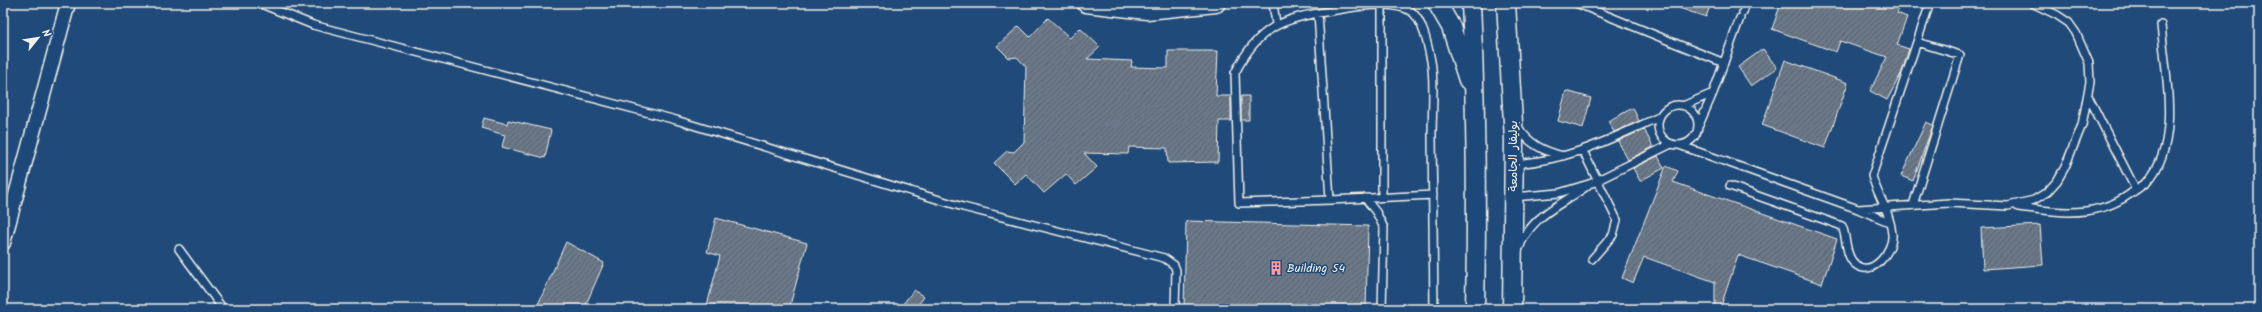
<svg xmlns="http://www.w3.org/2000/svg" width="2262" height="312" font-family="Kalam,'Playpen Sans Arabic',sans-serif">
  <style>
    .building { fill: url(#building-hatch); stroke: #f4f1e8 }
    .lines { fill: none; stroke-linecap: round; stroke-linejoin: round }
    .service-casing { stroke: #f4f1e8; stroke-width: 10 }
    .minor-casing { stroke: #f4f1e8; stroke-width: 17 }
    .tertiary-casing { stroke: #f4f1e8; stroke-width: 21 }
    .service { stroke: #1f4a7a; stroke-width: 7 }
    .minor { stroke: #1f4a7a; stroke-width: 14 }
    .tertiary { stroke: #1f4a7a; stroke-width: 18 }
    .labels { text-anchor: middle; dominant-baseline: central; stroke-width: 3; stroke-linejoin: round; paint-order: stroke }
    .street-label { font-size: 12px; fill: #f4f1e8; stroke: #1f4a7a }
    .poi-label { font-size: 12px; fill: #f4f1e8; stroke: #1f4a7a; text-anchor: start }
  </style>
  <defs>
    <pattern id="building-hatch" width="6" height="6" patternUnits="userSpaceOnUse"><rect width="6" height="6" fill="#6a7889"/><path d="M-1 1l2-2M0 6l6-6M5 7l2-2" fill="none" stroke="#5b626b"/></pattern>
  </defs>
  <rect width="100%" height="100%" fill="#1f4a7a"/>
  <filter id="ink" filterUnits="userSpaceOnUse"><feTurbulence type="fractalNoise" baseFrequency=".025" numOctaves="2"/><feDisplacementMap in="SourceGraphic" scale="8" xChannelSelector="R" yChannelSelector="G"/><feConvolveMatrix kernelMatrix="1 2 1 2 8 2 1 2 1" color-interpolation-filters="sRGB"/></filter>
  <g filter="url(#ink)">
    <path class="building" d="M1670 3H1711L1706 17 1670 5Z
      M1781 3H1901L1897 13 1907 17 1897 45 1909 49 1902 72 1887 100 1870 91 1887 57 1840 41 1836 52 1772 29Z
      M1048 18 1070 38 1080 28 1100 47 1087 59 1132 61 1131 67 1168 68V51H1218L1216 96H1231V121H1219L1218 162 1168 163 1167 148 1129 147 1128 154 1084 153 1097 167 1076 185 1066 174 1044 193 1026 174 1015 184 994 163 1007 151 1014 152 1024 142 1026 67 1017 57 1009 58 997 46 1019 26 1030 37Z
      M1763 49 1777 68 1751 86 1738 67Z
      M1785 60 1848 83 1825 148 1762 125Z
      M1566 91 1591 98 1583 128 1558 121Z
      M1241 96H1249V120H1241Z
      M1633 108 1639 121 1614 132 1608 121Z
      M484 118 507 124 508 120 551 130 545 158 502 147 505 135 481 128Z
      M1926 122 1933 125 1913 181 1901 176Z
      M1644 129 1653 147 1628 160 1618 141Z
      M1658 156 1664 168 1640 181 1633 168Z
      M1666 166 1678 171 1673 182 1837 239 1822 284 1738 255 1720 309H1715V282L1644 257 1633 283 1622 278Z
      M716 218 807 243 789 309H706L720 256 707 252Z
      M1186 221 1368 226 1366 309H1184Z
      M2040 225 2043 265 1983 269 1981 228Z
      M566 242 604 263 584 309H536Z
      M914 290 924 297 915 309H899Z"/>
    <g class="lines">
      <defs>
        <path id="service" d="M259 3 313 25 676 120 963 207 1164 258 1174 265 1176 270 1175 309
          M1273 3 1276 24
          M1576 3 1724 63
          M1743 12 1746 3
          M1318 13 1330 200 1433 195
          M2088 96 2136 190
          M1658 125a20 20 0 1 1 40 0a20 20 0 1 1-40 0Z
          M1685 105 1713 93
          M1699 125 1713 93 1740 18
          M1518 127C1529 144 1543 151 1563 156
          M1679 145 1858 209 1949 203 2008 206 2034 200 2047 192 2057 181 2065 167 2082 125 2090 82 2089 63 2076 33 2069 23 2057 15 2032 3
          M1583 151 1617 220 1613 235 1592 259
          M1514 164C1571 160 1608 140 1659 117
          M1730 186 1842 226C1847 237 1845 256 1855 264 1872 279 1894 250 1892 234 1890 211 1878 197 1872 176L1930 3
          M1382 197V4
          M1513 197 1559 193 1592 183 1671 144
          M1365 198 1376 212 1384 228 1382 309
          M1330 200 1239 203 1235 73C1258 27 1282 18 1331 11 1354 7 1389 0 1411 11 1423 20 1428 46 1431 61 1435 81 1432 114 1432 136 1433 194 1433 251 1434 309
          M1913 205 1960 55 1917 42
          M2018 207C2035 209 2052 212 2069 212 2091 212 2112 207 2130 194 2135 190 2142 186 2147 182 2182 144 2165 71 2161 25
          M1860 210 1889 222
          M179 249 223 309
          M1518 251C1530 215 1560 206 1587 186"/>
        <path id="minor" d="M3 243 68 3"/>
        <path id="tertiary" d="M1086 3 1147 10 1216 3
          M1437 3 1451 27 1468 80
          M1471 3C1476 105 1477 207 1475 309
          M1506 3 1514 140 1512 309"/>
      </defs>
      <use href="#service" class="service-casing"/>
      <use href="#minor" class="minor-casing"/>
      <use href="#tertiary" class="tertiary-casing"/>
      <use href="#service" class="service"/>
      <use href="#minor" class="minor"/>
      <use href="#tertiary" class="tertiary"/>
    </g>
  </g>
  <defs>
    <symbol id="building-bare" viewBox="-9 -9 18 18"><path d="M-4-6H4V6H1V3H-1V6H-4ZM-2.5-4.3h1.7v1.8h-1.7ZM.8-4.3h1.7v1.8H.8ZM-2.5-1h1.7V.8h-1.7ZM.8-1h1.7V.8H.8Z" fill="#ff9aa2" stroke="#1f4a7a" stroke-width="2.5" paint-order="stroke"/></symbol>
  </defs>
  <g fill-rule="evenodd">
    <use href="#building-bare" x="1266" y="258" width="20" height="20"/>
  </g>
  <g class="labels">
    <g class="street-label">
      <text transform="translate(1513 156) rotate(-90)">بوليفار الجامعة</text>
    </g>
    <g class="poi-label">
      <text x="1287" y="268">Building 54</text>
    </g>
  </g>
  <rect width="2262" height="312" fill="none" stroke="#1f4a7a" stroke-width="16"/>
  <rect x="8" y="8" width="2246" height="296" fill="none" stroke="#f4f1e8" stroke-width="1.5" filter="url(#ink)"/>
  <g transform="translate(38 38) rotate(60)" stroke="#1f4a7a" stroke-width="3" paint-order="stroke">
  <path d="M0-3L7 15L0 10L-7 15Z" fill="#f4f1e8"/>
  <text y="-6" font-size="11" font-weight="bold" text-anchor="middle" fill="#f4f1e8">N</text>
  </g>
</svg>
